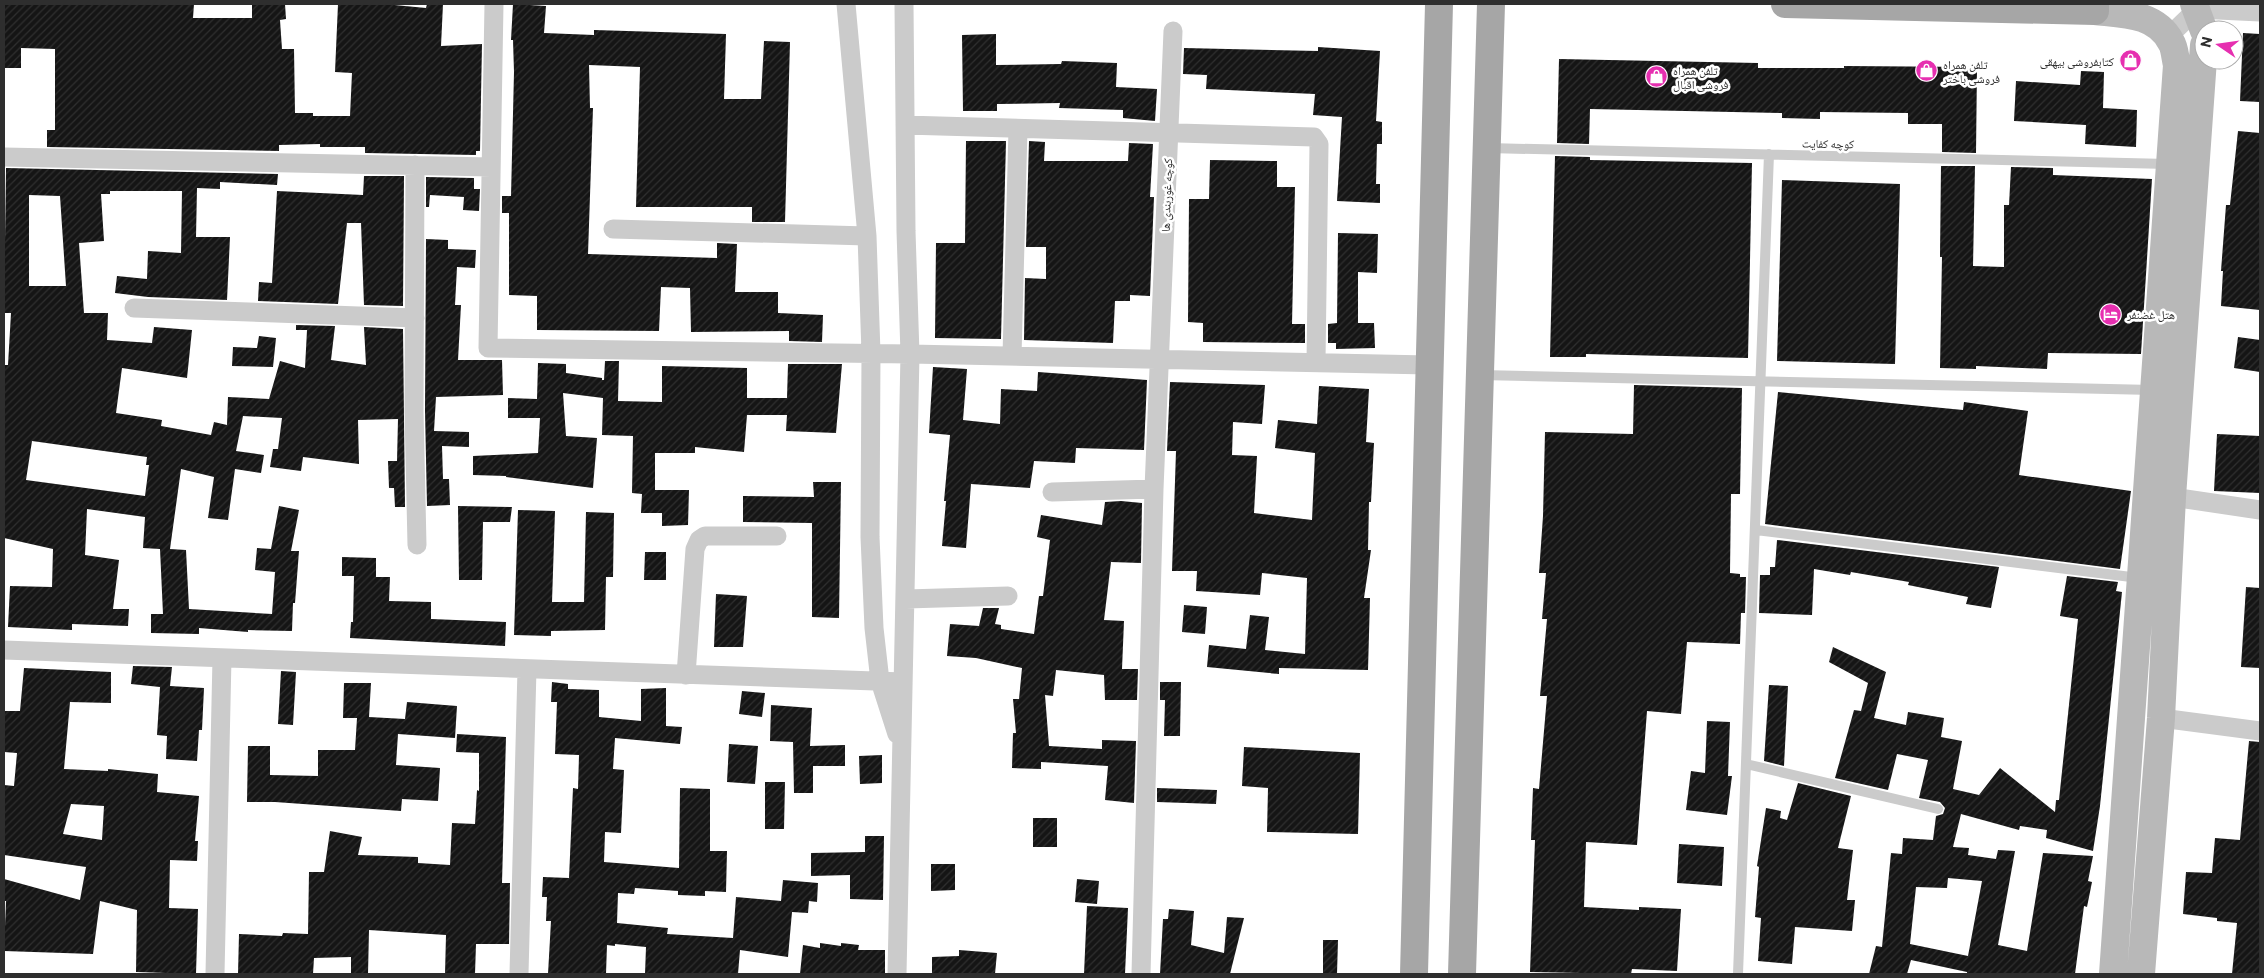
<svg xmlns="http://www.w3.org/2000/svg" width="2264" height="978" font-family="Commissioner,'Noto Naskh Arabic',sans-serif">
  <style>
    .building { fill: url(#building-hatch); fill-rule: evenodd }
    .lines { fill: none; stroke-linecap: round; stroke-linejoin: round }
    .lane { stroke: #cbcbcb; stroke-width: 10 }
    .street { stroke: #cbcbcb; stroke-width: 19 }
    .secondary { stroke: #b8b8b8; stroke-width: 28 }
    .primary { stroke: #a6a6a6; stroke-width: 28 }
    .labels { text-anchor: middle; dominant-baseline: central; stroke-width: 5; stroke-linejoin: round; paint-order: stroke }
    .poi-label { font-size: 12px; fill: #2e2e2e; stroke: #fff; text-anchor: start }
    .street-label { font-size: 12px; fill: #2e2e2e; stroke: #fff }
  </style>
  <defs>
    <pattern id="building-hatch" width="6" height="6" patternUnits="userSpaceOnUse" patternTransform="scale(1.25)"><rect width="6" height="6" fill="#151515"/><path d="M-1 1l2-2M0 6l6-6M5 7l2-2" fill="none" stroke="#2f2f2f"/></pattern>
  </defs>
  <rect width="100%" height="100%" fill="#fff"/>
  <path class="building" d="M4 4H194L193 18H252V4H285L286 19 280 20 282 49H294L295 113H313V116H350L352 73 335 72 338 4H384L426 8 427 4H443L441 46 482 44 480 151H476V155L365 153V147H320V144L279 145V151L47 147V130H55V49L21 48V68H4Z
    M513 4 546 6 544 33 594 35V30L726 34 724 99H761L764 41 790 42 785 222H752V207H636L640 67 589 65 590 108H593L588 254 717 258V243L737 244 735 292H778V313L823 315 822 342 789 341V331L691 332 690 288 661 287 659 331 537 330V296L509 295V213H502V196H511L514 72 513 40H511Z
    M2243 33 2260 34V102L2240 101Z
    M996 34V65L1061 64 1062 61 1117 63 1116 87 1157 89 1155 121 1123 118V110L1059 108 1060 103 997 104V111H963L962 35Z
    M1318 47 1380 51 1376 121 1382 122V144H1377L1376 184H1380V203L1337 201 1342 117 1313 115 1315 94 1206 89 1207 75 1183 74 1184 48 1318 51Z
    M1559 59 1758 63V68H1844V66L1977 67 1976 153 1942 152V124H1908V113L1820 112V119L1782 118V113L1590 109 1589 144 1557 143Z
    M2081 71 2104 72 2103 108 2137 110 2136 147 2085 144 2086 125 2014 121 2016 81 2080 85Z
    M2238 131 2260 133V310L2221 306 2223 271H2221L2226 205H2230Z
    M966 141H1006L1001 339 935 338 936 243H965Z
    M1029 141 1045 142 1044 161H1128L1129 143 1153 144 1150 197H1154L1150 296 1130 295V301H1115L1113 343 1024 340 1025 278 1046 279V247H1026Z
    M1555 156 1590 157V160L1752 163 1748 358 1586 354V357H1550Z
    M1210 160 1277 161V187H1295L1292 324H1305V343L1203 342V323L1188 322 1189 199H1209Z
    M1941 166H1975L1973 266 2004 267V205H2009L2011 167 2053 168V175L2152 179 2141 354 2048 353 2047 369 1976 366V369L1940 368 1942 257H1940Z
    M6 168 278 174 277 185 220 182V189L197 188 196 237H230L227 300 148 297 115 293 117 276 147 279 148 251 181 253 182 191H110V194H101L104 241 79 243 84 313H108L107 340 152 343 154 327 192 330 187 378 122 368 116 413 162 420 161 426 211 435 214 422 227 425 228 397 269 399 280 361 305 368 307 330H296V325L335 326 331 360 366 365 364 327 403 329 405 507H395L394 488H389L388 461H397L398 419 358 420 359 464 303 457 301 471 270 467 273 449H278L282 418 243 416 236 451 264 455 261 473 235 469 228 520 208 518 214 477 181 469 170 549 186 550 189 609 272 614 275 572 255 570 257 548 271 549 279 506 299 510 291 551H299L295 603H293L292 631 248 630V632L199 628V634L151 633V614H163L160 549 143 548 145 517 87 509 85 555 119 560 113 609H129L128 626 72 624V630L8 627 10 586 52 587 53 549 4 538V365H8L11 313H4ZM29 195 60 196 66 286H29ZM32 441 147 457 146 465H149L145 496 26 480Z
    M364 176H404L403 306 364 305 361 223H347L338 304 258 301 259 282 272 283 277 191 363 195Z
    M426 177 474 178V189H480L479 211 463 210 464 197 430 195 429 207H426Z
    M1782 180 1900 184 1895 364 1777 361Z
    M1338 233 1378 234 1377 273 1358 272V323H1374L1375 348 1336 349V343H1328V324L1337 323Z
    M426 239 448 240V249L476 250 475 268 457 267 455 305H461L458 360H502L503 395 436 397 434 431 469 432V447L442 446 443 479H449L450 505 427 506 425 411Z
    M259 336 276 338 273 367 232 366 233 347 257 348Z
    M2238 337 2260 340V372L2234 368Z
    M605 361H619L618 401 662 402V366L747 368V398H787L788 364H842L836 433 786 431 787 415H747L744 452 695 447V453H655V490H689L688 525 662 526V513H641L642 494 632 493 633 436 602 435 603 398 563 393 566 436 597 438 593 488 506 477V476L473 475V456L538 453 540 418H508V398L537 399 538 363 566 364V373L602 378V380H604Z
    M933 367 967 369 963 420 1000 424 1001 389 1037 391 1038 372 1147 380 1144 450 1076 448 1075 463 1034 461 1030 488 971 484 966 548 942 546 946 501H944L950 435 929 433Z
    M1170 382 1265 385 1262 424 1233 422 1232 455 1257 456 1254 513 1312 520 1315 453 1275 448 1278 420 1317 424 1319 386 1369 389 1366 442 1374 443 1371 502H1369L1368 550H1371L1364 598H1370L1368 670 1279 668V674L1207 667 1209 645 1246 649 1250 615 1269 617 1265 650 1305 654 1307 578 1262 573 1260 595 1196 591 1197 571H1172L1176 451H1167Z
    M1634 385 1742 388 1740 494H1731L1730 573 1740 574V577H1746L1745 613H1741L1740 644 1687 642 1681 714 1647 711 1637 845 1586 842 1584 907 1639 910V907L1681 909 1677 971 1632 969 1631 974 1530 972 1535 840H1531L1533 788 1539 789 1547 696H1540L1547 619H1542L1546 573H1539L1543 516 1545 432 1633 434Z
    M1778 392 1963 410 1964 402 2028 411 2019 475 2131 491 2120 569 1765 524Z
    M2217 434 2260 436V493L2214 491Z
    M813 482H841L839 618 812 617V523L743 522V496L814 497Z
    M1121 501 1142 503 1141 563 1111 562 1104 620 1124 621 1122 669H1138L1137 700H1105L1104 675 1056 670 1053 696 1045 695 1049 746 1102 749V740L1136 741 1134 803 1105 800 1108 766 1041 762V769L1012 768 1013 733H1016L1013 699H1019L1022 668 976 658 947 656 950 624 979 626 983 608H999L995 624 1001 625V629L1034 634 1039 596H1043L1050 540 1037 537 1041 515 1102 525 1105 502Z
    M458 506 512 507 510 522H483L482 580H459Z
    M518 510 555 511 552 602H584L586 512 614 513 613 577H606L605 630 551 631V636L514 635Z
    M1777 540 1999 567 1991 608 1966 604 1968 597 1908 585 1909 582 1851 572 1850 575 1814 569 1812 615 1759 613 1760 575H1770V567H1775Z
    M645 552H666V580H644Z
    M342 557 376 558V577H390L389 601 431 602V619L506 622 505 646 350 638 351 622H353L354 576H342Z
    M2067 576 2118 582 2116 591 2122 592 2100 806 2093 851 2046 838 2047 830 2020 826 2019 830 1961 814 1953 847 1969 848 1968 855 1996 859 1998 850 2015 851 1998 945 2027 951 2043 853 2093 856 2088 881 2092 882 2087 907 2084 906 2075 974H1967V972L1911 960 1907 974H1869L1876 946 1882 947 1891 853 1902 854 1903 838 1933 840 1936 816 1943 814 1945 808 1940 802 1919 798 1928 760 1897 754 1888 790 1835 778 1854 710 1861 711 1868 683 1829 662 1833 647 1886 672 1874 718 1906 725 1908 712 1944 718 1941 737 1962 741 1953 789 1979 795 2000 768 2055 812 2056 800H2059L2078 619 2060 616ZM1948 878 1982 881 1968 956 1910 944 1916 887 1947 888Z
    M2246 587 2260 588V668L2241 667Z
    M716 594 747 596 743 647H714Z
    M1184 605 1207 607 1205 634 1182 632Z
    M133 666 172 667 170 686 204 688 202 730H199L197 761 166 759 167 736 157 735 160 687 131 684Z
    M24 668 111 672V703L70 702 64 769 108 771V769L158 774 157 792 199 796 195 841H198L197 861 170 860 169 908 198 909 196 974 136 972 137 910 100 901 93 954 4 951 6 901H4V879L80 900 86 867 4 855V785L14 786 17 753 4 752V711H20ZM71 804 104 806 102 840 63 834Z
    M281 671 296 672 293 725 278 724Z
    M552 682 568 684V689L599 690V717L641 721V689L666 688V726L682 727 680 744 615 738 613 769 624 770 621 833 605 832 604 862 679 868 680 788 710 789V851H727L726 892 705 891V896L678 895V891L635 888 634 894 618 893 617 923 668 928 667 934 733 938 736 897 781 901 783 880 818 883 817 902 809 901 808 913 792 912 788 957 740 950 738 974H645L646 947 615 944V946L607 945 606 974H548L551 921H546L547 897H542L543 877 569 878 573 788 578 789 579 755 555 754 557 702H551Z
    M1160 682H1181L1180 736H1164L1165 700H1160Z
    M344 683H371L369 717 405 719 407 702 457 706 455 738 398 734 396 765 440 768 438 801 402 799 401 811 275 802H247L248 746H270V775L318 776V750H355L357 718H343Z
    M1769 685 1788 686 1784 766 1764 761Z
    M742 691 765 693 762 717 739 714Z
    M771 705 812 708 810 746 845 745V766H813V793H794L793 742 770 741Z
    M1707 721 1730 722 1728 776H1732L1727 815 1686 810 1691 771 1705 773Z
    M457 734 506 737 502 883H510L509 944H476L475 974H445L446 935 369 930 368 974H351V957L314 958 313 974H238L239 934 282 936 283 933 308 934 309 872H324L330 831 362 837 358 855 418 857V863L450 865 452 823 475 824 477 790 479 791V753L456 752Z
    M2249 741 2260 742V974H2232L2237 923 2217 921V918L2183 914 2186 872 2212 873 2215 838 2240 840Z
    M729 744 758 746 755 784 727 782Z
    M1244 747 1360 753 1358 834 1267 832 1268 788 1242 786Z
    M882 755V783L860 784 859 756Z
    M765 782H785L784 829H765Z
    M1798 783 1851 796 1838 848 1853 850 1847 900H1855L1852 931 1795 927 1792 964 1758 961 1761 918 1755 917 1759 867 1757 866 1766 808 1781 811 1780 818 1787 820Z
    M1157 788 1217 790 1216 804 1157 802Z
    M1033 818H1057V847H1033Z
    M865 836H884L883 900 850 899V875L811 876V853L865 852Z
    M1679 844 1724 847 1722 886 1677 883Z
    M931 864H955V890L931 891Z
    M1077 879 1099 881 1097 904 1075 902Z
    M1087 906 1128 908 1125 974H1084Z
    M1169 909 1194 911 1191 945 1224 953 1227 917 1244 918 1230 974H1160L1163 919H1168Z
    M1323 940H1338L1337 974H1323Z
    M820 943 841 946V943L859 945 858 950H885V974H800L803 945 820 948Z
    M959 950 997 953 995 974H932V957L959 956Z"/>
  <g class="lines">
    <path class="lane" d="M1488 148 2168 164
      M1480 375 2153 390
      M1756 530 2139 578
      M1746 764 1938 809
      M1738 974 1769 154"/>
    <path class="street" d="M494 4 488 348 910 354 1429 365
      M846 4 867 236 871 353 870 537 874 628 880 681 897 734
      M2168 37 2197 9 2260 12
      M905 125 1314 137 1319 144 1316 362
      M4 157 491 167
      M415 165 414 411 417 545
      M613 229 867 236
      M134 308 415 318
      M1012 356 1018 129
      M1052 492 1154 489
      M2172 497 2260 510
      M906 599 1008 596
      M4 650 903 682
      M686 675 695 549 699 540 705 536H777
      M2161 718 2260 731
      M215 974 222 658
      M519 974 527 669
      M897 974 910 354 906 231 904 4
      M1141 974 1154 489 1173 31"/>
    <path class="secondary" d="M2194 4 2204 31
      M2095 11C2123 14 2156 13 2171 42 2175 48 2175 58 2177 65L2113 974
      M2141 974 2161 718 2172 497 2204 45"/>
    <path class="primary" d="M1785 4 2095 11V4
      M1414 974 1439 4
      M1462 974 1491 4"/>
  </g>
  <defs>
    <symbol id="shop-disc" viewBox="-11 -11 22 22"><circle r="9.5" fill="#e62fb0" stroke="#fff"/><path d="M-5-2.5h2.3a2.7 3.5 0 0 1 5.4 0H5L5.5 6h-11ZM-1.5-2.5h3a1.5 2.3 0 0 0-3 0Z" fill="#fff"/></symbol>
    <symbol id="hotel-disc" viewBox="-11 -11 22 22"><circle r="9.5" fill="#e62fb0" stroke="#fff"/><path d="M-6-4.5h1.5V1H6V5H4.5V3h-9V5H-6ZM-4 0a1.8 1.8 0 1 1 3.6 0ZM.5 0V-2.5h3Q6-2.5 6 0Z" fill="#fff"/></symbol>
  </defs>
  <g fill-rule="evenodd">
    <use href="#shop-disc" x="2118" y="48" width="25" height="25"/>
    <use href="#shop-disc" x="1914" y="58" width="25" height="25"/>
    <use href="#shop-disc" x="1644" y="64" width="25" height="25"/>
    <use href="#hotel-disc" x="2098" y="302" width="25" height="25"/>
  </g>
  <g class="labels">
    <g class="poi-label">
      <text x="2114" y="61" text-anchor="end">کتابفروشی بیهقی</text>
      <text x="1943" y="64">تلفن همراه<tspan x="1943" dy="14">فروشی باختر</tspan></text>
      <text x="1673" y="70">تلفن همراه<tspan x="1673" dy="14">فروشی اقبال</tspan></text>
      <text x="2127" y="314">هتل غضنفر</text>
    </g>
    <g class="street-label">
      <text transform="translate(1828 143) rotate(1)">کوچه کفایت</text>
      <text transform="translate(1166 195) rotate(-88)">کوچه غوربندی ها</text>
    </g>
  </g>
  <rect width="2264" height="978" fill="none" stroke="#2e2e2e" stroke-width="10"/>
  <g transform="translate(2219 45) rotate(283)"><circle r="24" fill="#ffffff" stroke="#ababab"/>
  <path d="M0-4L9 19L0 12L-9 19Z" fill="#e62fb0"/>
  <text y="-8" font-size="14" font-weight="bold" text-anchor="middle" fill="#2e2e2e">N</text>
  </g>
</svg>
